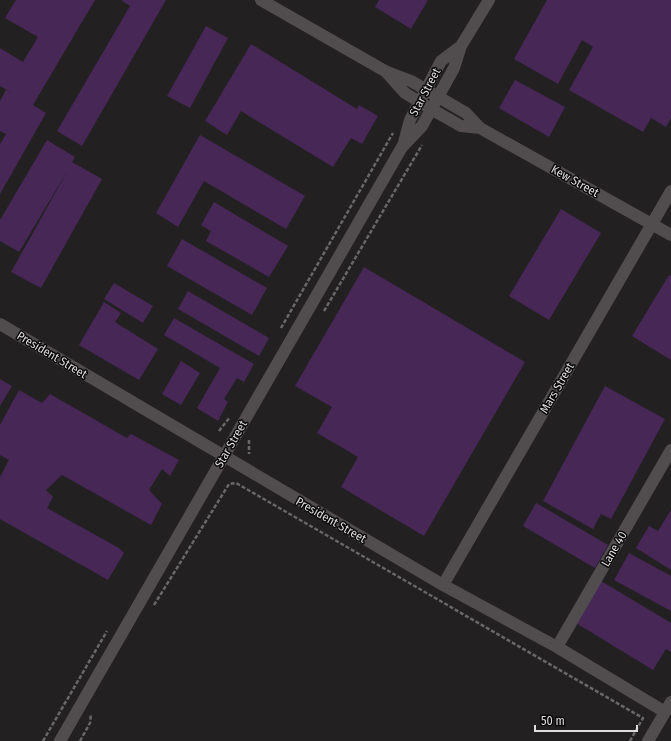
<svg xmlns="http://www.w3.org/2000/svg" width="671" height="741" font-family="'Fira Sans Condensed',sans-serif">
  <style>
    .building { fill: #462756 }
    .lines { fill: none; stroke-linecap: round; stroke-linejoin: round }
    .path { stroke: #6a6769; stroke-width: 2.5; stroke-dasharray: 4 2; stroke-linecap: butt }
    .minor { stroke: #514d4f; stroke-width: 12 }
    .labels { text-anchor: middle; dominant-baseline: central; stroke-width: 3; stroke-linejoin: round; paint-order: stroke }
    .street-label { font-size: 12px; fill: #dfddde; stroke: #0b0a0b }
  </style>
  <rect width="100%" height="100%" fill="#232022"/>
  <path class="building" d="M16 0H95L33 105 46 113 0 194V144L6 134 0 131V101L6 90 13 94 0 86V48L23 62 38 37 5 18Z
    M123 0H166L82 146 57 131 130 6 122 1Z
    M379 0H428L411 29 375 7Z
    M547 0H671V118L666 127 651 118 643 132 569 90 593 47 582 40 558 84 514 59Z
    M206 26 228 38 190 108 167 96Z
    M251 44 357 109 359 105 378 116 362 144 351 138 333 167 241 111 227 135 205 121Z
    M515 80 565 107 549 137 499 108Z
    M200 135 305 196 286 229 204 181 178 227 156 213Z
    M47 140 75 157 72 162 102 179 41 288 11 272 68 170 19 252 0 241V220Z
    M214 202 288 246 269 277 206 241 211 231 201 225Z
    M561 209 601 233 549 320 509 296Z
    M182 239 267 288 252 315 167 266Z
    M364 267 525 362 424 536 341 487 358 457 317 433 332 407 295 386Z
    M669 275 671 276V360L632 336Z
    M114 283 153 306 143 323 104 299Z
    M188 291 269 338 259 356 178 309Z
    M104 302 121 313 115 322 158 349 139 380 79 345Z
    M174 318 254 364 244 382 237 378 224 399 228 402 218 421 197 408 220 368 164 335Z
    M181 361 200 373 181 405 162 394Z
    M0 379 12 386 0 406Z
    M605 386 665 419 611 519 601 514 593 529 543 501Z
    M19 390 42 403 50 394 127 438 131 434 179 460 170 476 162 469 149 490 162 504 151 525 62 475 46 490 53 497 47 508 119 548 124 553 108 580 0 519V477L9 460 0 455V425Z
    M536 503 608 545 595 568 523 526Z
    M671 510V570L636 548 649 526 658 531Z
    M629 553 671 576V611L614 580Z
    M601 581 671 623V652L666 649 653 670 576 623Z"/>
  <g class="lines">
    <path class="path" d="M324 311 422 145
      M281 328 393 133
      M219 431 230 417
      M249 440V454
      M154 605 229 484 236 483 643 718 630 741
      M43 741 107 631
      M80 741 90 723 91 714"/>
    <path class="minor" d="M261 0 385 71 411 81 466 113 480 128 671 235
      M387 73 405 93 431 109 461 126 480 128
      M403 146 410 120 441 61 461 46
      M0 324 443 585 557 647 665 712
      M443 585 671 191
      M557 647 671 450
      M60 741 402 147 422 126 454 68 461 46 489 0
      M648 741 671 702"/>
  </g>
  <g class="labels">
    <g class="street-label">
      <text transform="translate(425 92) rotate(-62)">Star Street</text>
      <text transform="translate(575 181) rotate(29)">Kew Street</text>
      <text transform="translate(52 355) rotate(31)">President Street</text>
      <text transform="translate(557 388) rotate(-60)">Mars Street</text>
      <text transform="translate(231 444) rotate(-60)">Star Street</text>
      <text transform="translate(331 520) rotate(30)">President Street</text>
      <text transform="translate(614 549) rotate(-60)">Lane 40</text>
    </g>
  </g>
  <path d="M535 725v6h102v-6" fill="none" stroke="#dfddde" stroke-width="2"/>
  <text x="541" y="725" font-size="12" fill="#dfddde" stroke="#0b0a0b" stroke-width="3" paint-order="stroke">50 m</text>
</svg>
